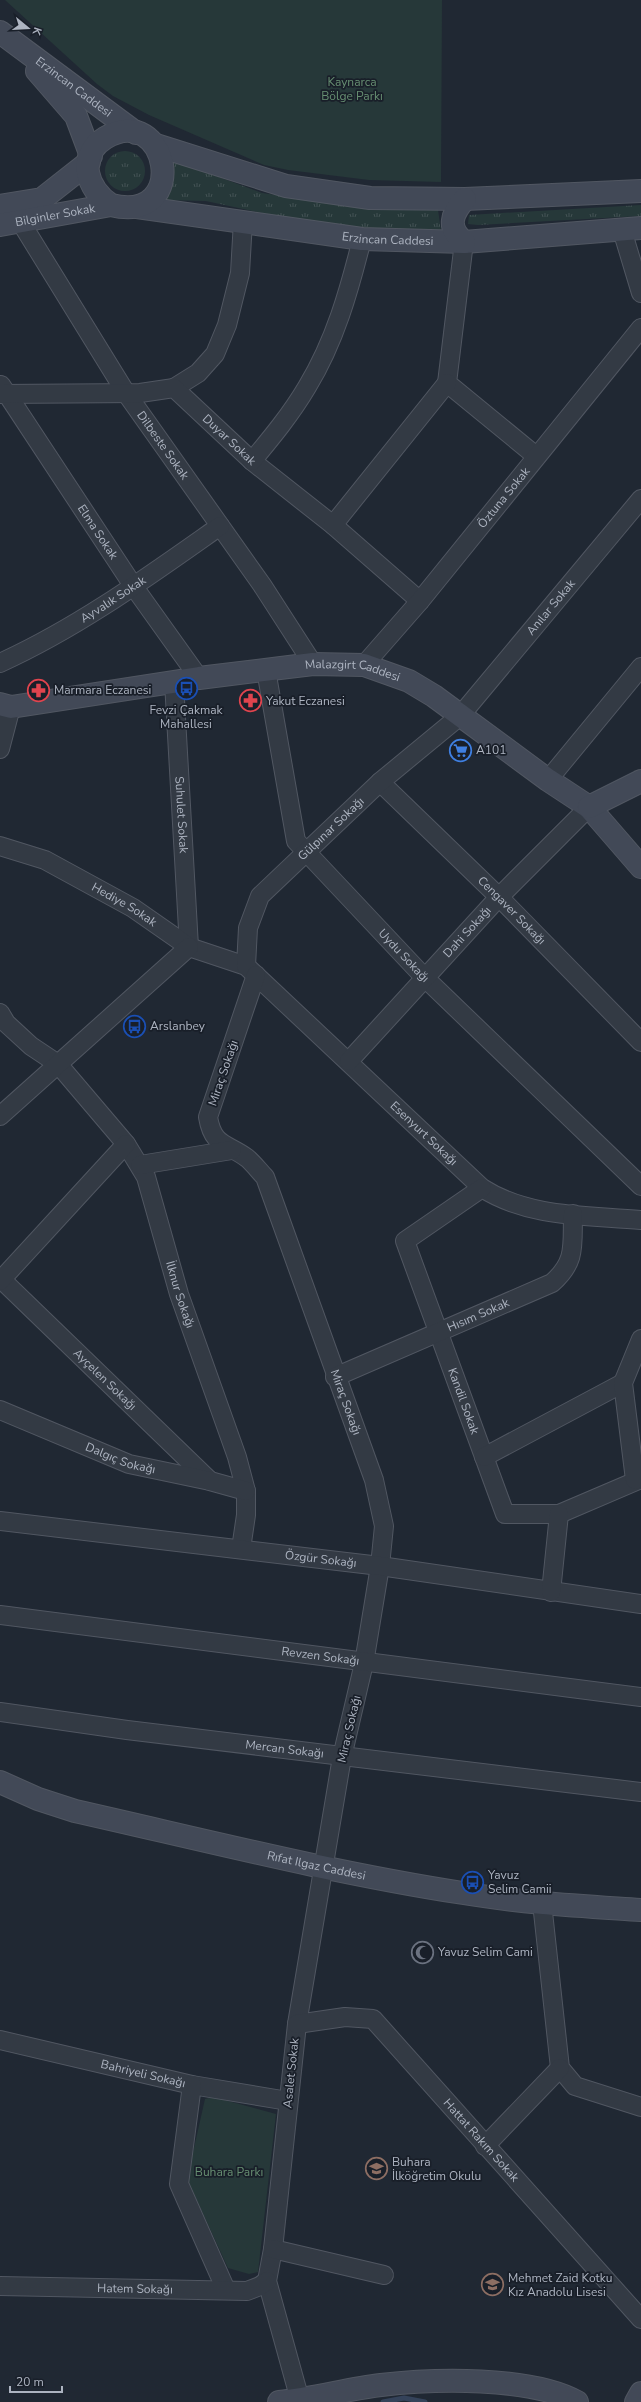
<svg xmlns="http://www.w3.org/2000/svg" width="641" height="2402" font-family="'Nunito Sans',sans-serif">
  <style>
    .grass { fill: url(#grass-tufts) }
    .park { fill: #263839 }
    .lines { fill: none; stroke-linecap: round; stroke-linejoin: round }
    .stream { stroke: #35435a; stroke-width: 5 }
    .street-casing { stroke: #515762; stroke-width: 20 }
    .secondary-casing { stroke: #515762; stroke-width: 24 }
    .street { stroke: #333a44; stroke-width: 18 }
    .secondary { stroke: #424957; stroke-width: 22 }
    .labels { text-anchor: middle; dominant-baseline: central; stroke-width: 3.5; stroke-linejoin: round; paint-order: stroke }
    .park-label { font-size: 12px; fill: #678f72; stroke: #191f29 }
    .street-label { font-size: 12px; fill: #adb4c1; stroke: #191f29 }
    .poi-label { font-size: 12px; fill: #adb4c1; stroke: #191f29; text-anchor: start }
  </style>
  <defs>
    <pattern id="grass-tufts" width="24" height="20" patternUnits="userSpaceOnUse"><rect width="24" height="20" fill="#263839"/><path d="M3 7l-1-3M5 7V3M7 7l1-3M15 17l-1-3M17 17v-4M19 17l1-3" fill="none" stroke="#435254"/></pattern>
  </defs>
  <rect width="100%" height="100%" fill="#202833"/>
  <path class="grass" d="M105 171a20 20 0 1 1 40 0a20 20 0 1 1-40 0Z
    M170 159 262 193 360 207 438 210 441 231 394 232 300 221 206 201 162 200C170 186 175 175 170 159Z
    M641 205V216L478 225 468 224 469 215Z"/>
  <path class="park" d="M5 0H442L441 182 369 180 288 170 264 165 149 115 113 96 97 84Z
    M213 2097 276 2114 258 2272 249 2274 228 2268 187 2179 205 2099Z"/>
  <g class="lines">
    <path class="stream" d="M383 2402 404 2398 425 2402"/>
    <defs>
      <g id="street">
        <path id="s1" d="M20 221 126 393 262 585 313 664"/>
        <path d="M622 230 641 293"/>
        <path d="M464 242 447 383 536 456"/>
        <path id="s2" d="M1 385 134 587 199 678"/>
        <path d="M174 388 198 373 215 354 227 325 240 273 243 221"/>
        <path id="s3" d="M0 394 140 393 174 388 252 461 333 525 420 601"/>
        <path d="M252 461C272 437 291 414 307 387 335 341 349 291 362 239"/>
        <path d="M333 525 447 383"/>
        <path id="s4" d="M0 663C79 627 149 576 220 526"/>
        <path id="s5" d="M364 665 420 601 641 328"/>
        <path id="s6" d="M266 670 296 841 424 977 641 1186"/>
        <path id="s7" d="M174 682 189 947"/>
        <path d="M0 749 11 707"/>
        <path d="M548 780 641 667"/>
        <path id="s8" d="M380 782 499 897 641 1042"/>
        <path id="s9" d="M0 846 45 860 133 908 189 947 246 966 482 1188C529 1218 587 1215 641 1220"/>
        <path id="s10" d="M246 966 248 928 260 896 380 782 460 716 641 499"/>
        <path id="s11" d="M256 975 208 1117C213 1147 227 1143 247 1158 254 1164 259 1171 265 1177L374 1480 384 1526 380 1566 364 1663 342 1757 297 2024 273 2249 267 2281 300 2400"/>
        <path id="s12" d="M0 1013 6 1023 31 1046 58 1064 126 1144 146 1177 179 1294 237 1457 246 1491V1515L241 1549"/>
        <path id="s13" d="M349 1061 499 897 589 807"/>
        <path d="M0 1116 189 947"/>
        <path d="M140 1165 232 1150"/>
        <path id="s14" d="M482 1188 405 1241 505 1514H559L641 1479"/>
        <path id="s15" d="M0 1278 210 1481"/>
        <path d="M0 1281 126 1144"/>
        <path id="s16" d="M335 1377 552 1283C577 1261 572 1245 573 1214"/>
        <path id="s17" d="M0 1410 129 1464 210 1481 246 1491"/>
        <path d="M484 1457 623 1383"/>
        <path d="M635 1480 623 1383 641 1339"/>
        <path id="s18" d="M0 1521 380 1566 641 1604"/>
        <path d="M551 1592 559 1514"/>
        <path id="s19" d="M0 1615 641 1697"/>
        <path id="s20" d="M0 1712 127 1730 641 1792"/>
        <path d="M542 1903 560 2068 575 2086 641 2107"/>
        <path id="s21" d="M297 2024 345 2017 373 2019 641 2319"/>
        <path id="s22" d="M0 2040 192 2085 288 2101"/>
        <path d="M192 2085 179 2184 226 2290"/>
        <path d="M485 2146 560 2068"/>
        <path d="M273 2249 384 2275"/>
        <path id="s23" d="M0 2286 247 2291 260 2286 267 2281"/>
      </g>
      <g id="secondary">
        <path id="s24" d="M0 32 136 133"/>
        <path d="M37 71 76 116 91 156"/>
        <path d="M156 145 286 186 370 198 465 199 641 191"/>
        <path d="M0 206 42 199 89 162"/>
        <path id="s25" d="M137 207 362 239 464 242 641 228"/>
        <path id="s26" d="M0 225 111 205C192 225 168 100 105 138 76 156 87 190 111 205"/>
        <path d="M464 242C447 228 451 214 465 199"/>
        <path id="s27" d="M0 704 11 707 199 678 313 664 364 665 409 681 434 696 548 780 589 807 641 867"/>
        <path d="M589 807 641 781"/>
        <path id="s28" d="M0 1782 38 1799 75 1811C204 1840 333 1873 463 1893 522 1903 582 1906 641 1910"/>
        <path d="M279 2402C313 2399 347 2389 381 2385 433 2379 530 2376 577 2402"/>
        <path d="M636 2402 641 2393"/>
      </g>
    </defs>
    <use href="#street" class="street-casing"/>
    <use href="#secondary" class="secondary-casing"/>
    <use href="#street" class="street"/>
    <use href="#secondary" class="secondary"/>
  </g>
  <defs>
    <symbol id="bus-ring" viewBox="-11 -11 22 22"><circle r="9.5" fill="#191f29" stroke="#1a4fb4" stroke-width="1.5"/><path d="M-5-6H5V4H4V6H2V4H-2V6H-4V4H-5ZM-3.5-4V0h7V-4ZM-3.5 1.2v1.5H-2V1.2ZM2 1.2v1.5H3.5V1.2Z" fill="#1a4fb4"/></symbol>
    <symbol id="pharmacy-ring" viewBox="-11 -11 22 22"><circle r="9.5" fill="#191f29" stroke="#e0444e" stroke-width="1.5"/><path d="M-2-6h4v4h4v4h-4v4h-4v-4h-4v-4h4Z" fill="#e0444e"/></symbol>
    <symbol id="supermarket-ring" viewBox="-11 -11 22 22"><circle r="9.5" fill="#191f29" stroke="#3f7fe0" stroke-width="1.5"/><path d="M-6-5.5h2.5l.6 2H6L4.5 2H-2.5L-4.4-4H-6ZM-1.5 3.2a1.3 1.3 0 1 0 .1 0ZM3 3.2a1.3 1.3 0 1 0 .1 0Z" fill="#3f7fe0"/></symbol>
    <symbol id="mosque-ring" viewBox="-11 -11 22 22"><circle r="9.5" fill="#191f29" stroke="#6b7280" stroke-width="1.5"/><path d="M3.5-4.9A6 6 0 1 0 3.5 4.9A5 5 0 1 1 3.5-4.9Z" fill="#6b7280"/></symbol>
    <symbol id="school-ring" viewBox="-11 -11 22 22"><circle r="9.5" fill="#191f29" stroke="#8d6e63" stroke-width="1.5"/><path d="M0-5L7-2L0 1L-7-2ZM-4 1L0 2.5L4 1V4Q0 6-4 4Z" fill="#8d6e63"/></symbol>
  </defs>
  <g fill-rule="evenodd">
    <use href="#bus-ring" x="174" y="676" width="25" height="25"/>
    <use href="#pharmacy-ring" x="26" y="678" width="25" height="25"/>
    <use href="#pharmacy-ring" x="238" y="688" width="25" height="25"/>
    <use href="#supermarket-ring" x="448" y="738" width="25" height="25"/>
    <use href="#bus-ring" x="122" y="1014" width="25" height="25"/>
    <use href="#bus-ring" x="460" y="1870" width="25" height="25"/>
    <use href="#mosque-ring" x="410" y="1940" width="25" height="25"/>
    <use href="#school-ring" x="364" y="2156" width="25" height="25"/>
    <use href="#school-ring" x="480" y="2272" width="25" height="25"/>
  </g>
  <g class="labels">
    <g class="park-label">
      <text x="352" y="82">Kaynarca<tspan x="352" dy="14">Bölge Parkı</tspan></text>
      <text x="229" y="2172">Buhara Parkı</text>
    </g>
    <g class="street-label">
      <text stroke="none"><textPath href="#s24" startOffset="92">Erzincan Caddesi</textPath></text>
      <text stroke="none"><textPath href="#s26" startOffset="56">Bilginler Sokak</textPath></text>
      <text stroke="none"><textPath href="#s25" startOffset="253">Erzincan Caddesi</textPath></text>
      <text stroke="none"><textPath href="#s3" startOffset="250">Duyar Sokak</textPath></text>
      <text stroke="none"><textPath href="#s1" startOffset="266">Dilbeste Sokak</textPath></text>
      <text stroke="none"><textPath href="#s5" startOffset="218">Öztuna Sokak</textPath></text>
      <text stroke="none"><textPath href="#s2" startOffset="176">Elma Sokak</textPath></text>
      <text stroke="none"><textPath href="#s4" startOffset="130">Ayvalık Sokak</textPath></text>
      <text stroke="none"><textPath href="#s10" startOffset="483">Anılar Sokak</textPath></text>
      <text stroke="none"><textPath href="#s27" startOffset="357">Malazgirt Caddesi</textPath></text>
      <text stroke="none"><textPath href="#s7" startOffset="133">Suhulet Sokak</textPath></text>
      <text stroke="none"><textPath href="#s10" startOffset="170">Gülpınar Sokağı</textPath></text>
      <text stroke="none"><textPath href="#s9" startOffset="138">Hediye Sokak</textPath></text>
      <text stroke="none"><textPath href="#s8" startOffset="184">Cengaver Sokağı</textPath></text>
      <text stroke="none"><textPath href="#s13" startOffset="175">Dahi Sokağı</textPath></text>
      <text stroke="none"><textPath href="#s6" startOffset="331">Uydu Sokağı</textPath></text>
      <text transform="translate(223 1073) rotate(-71)">Miraç Sokağı</text>
      <text stroke="none"><textPath href="#s9" startOffset="520">Esenyurt Sokağı</textPath></text>
      <text stroke="none"><textPath href="#s12" startOffset="344">İlknur Sokağı</textPath></text>
      <text stroke="none"><textPath href="#s16" startOffset="156">Hısım Sokak</textPath></text>
      <text stroke="none"><textPath href="#s15" startOffset="146">Ayçelen Sokağı</textPath></text>
      <text stroke="none"><textPath href="#s14" startOffset="264">Kandil Sokak</textPath></text>
      <text stroke="none"><textPath href="#s11" startOffset="475">Miraç Sokağı</textPath></text>
      <text stroke="none"><textPath href="#s17" startOffset="130">Dalgıç Sokağı</textPath></text>
      <text stroke="none"><textPath href="#s18" startOffset="323">Özgür Sokağı</textPath></text>
      <text stroke="none"><textPath href="#s19" startOffset="323">Revzen Sokağı</textPath></text>
      <text transform="translate(349 1729) rotate(-77)">Miraç Sokağı</text>
      <text stroke="none"><textPath href="#s20" startOffset="287">Mercan Sokağı</textPath></text>
      <text stroke="none"><textPath href="#s28" startOffset="328">Rıfat Ilgaz Caddesi</textPath></text>
      <text transform="translate(291 2073) rotate(-84)">Asalet Sokak</text>
      <text stroke="none"><textPath href="#s22" startOffset="147">Bahriyeli Sokağı</textPath></text>
      <text stroke="none"><textPath href="#s21" startOffset="239">Hattat Rakım Sokak</textPath></text>
      <text stroke="none"><textPath href="#s23" startOffset="135">Hatem Sokağı</textPath></text>
    </g>
    <g class="poi-label">
      <text x="54" y="690">Marmara Eczanesi</text>
      <text x="266" y="701">Yakut Eczanesi</text>
      <text x="186" y="710" text-anchor="middle">Fevzi Çakmak<tspan x="186" dy="14">Mahallesi</tspan></text>
      <text x="476" y="750">A101</text>
      <text x="150" y="1026">Arslanbey</text>
      <text x="488" y="1875">Yavuz<tspan x="488" dy="14">Selim Camii</tspan></text>
      <text x="438" y="1952">Yavuz Selim Cami</text>
      <text x="392" y="2162">Buhara<tspan x="392" dy="14">İlköğretim Okulu</tspan></text>
      <text x="508" y="2278">Mehmet Zaid Kotku<tspan x="508" dy="14">Kız Anadolu Lisesi</tspan></text>
    </g>
  </g>
  <g transform="translate(28 28) rotate(108)" stroke="#191f29" stroke-width="3" paint-order="stroke">
  <path d="M0-3L7 15L0 10L-7 15Z" fill="#adb4c1"/>
  <text y="-6" font-size="11" font-weight="bold" text-anchor="middle" fill="#adb4c1">K</text>
  </g>
  <path d="M10 2386v6h52v-6" fill="none" stroke="#adb4c1" stroke-width="2"/>
  <text x="16" y="2386" font-size="12" fill="#adb4c1" stroke="#191f29" stroke-width="3" paint-order="stroke">20 m</text>
</svg>
